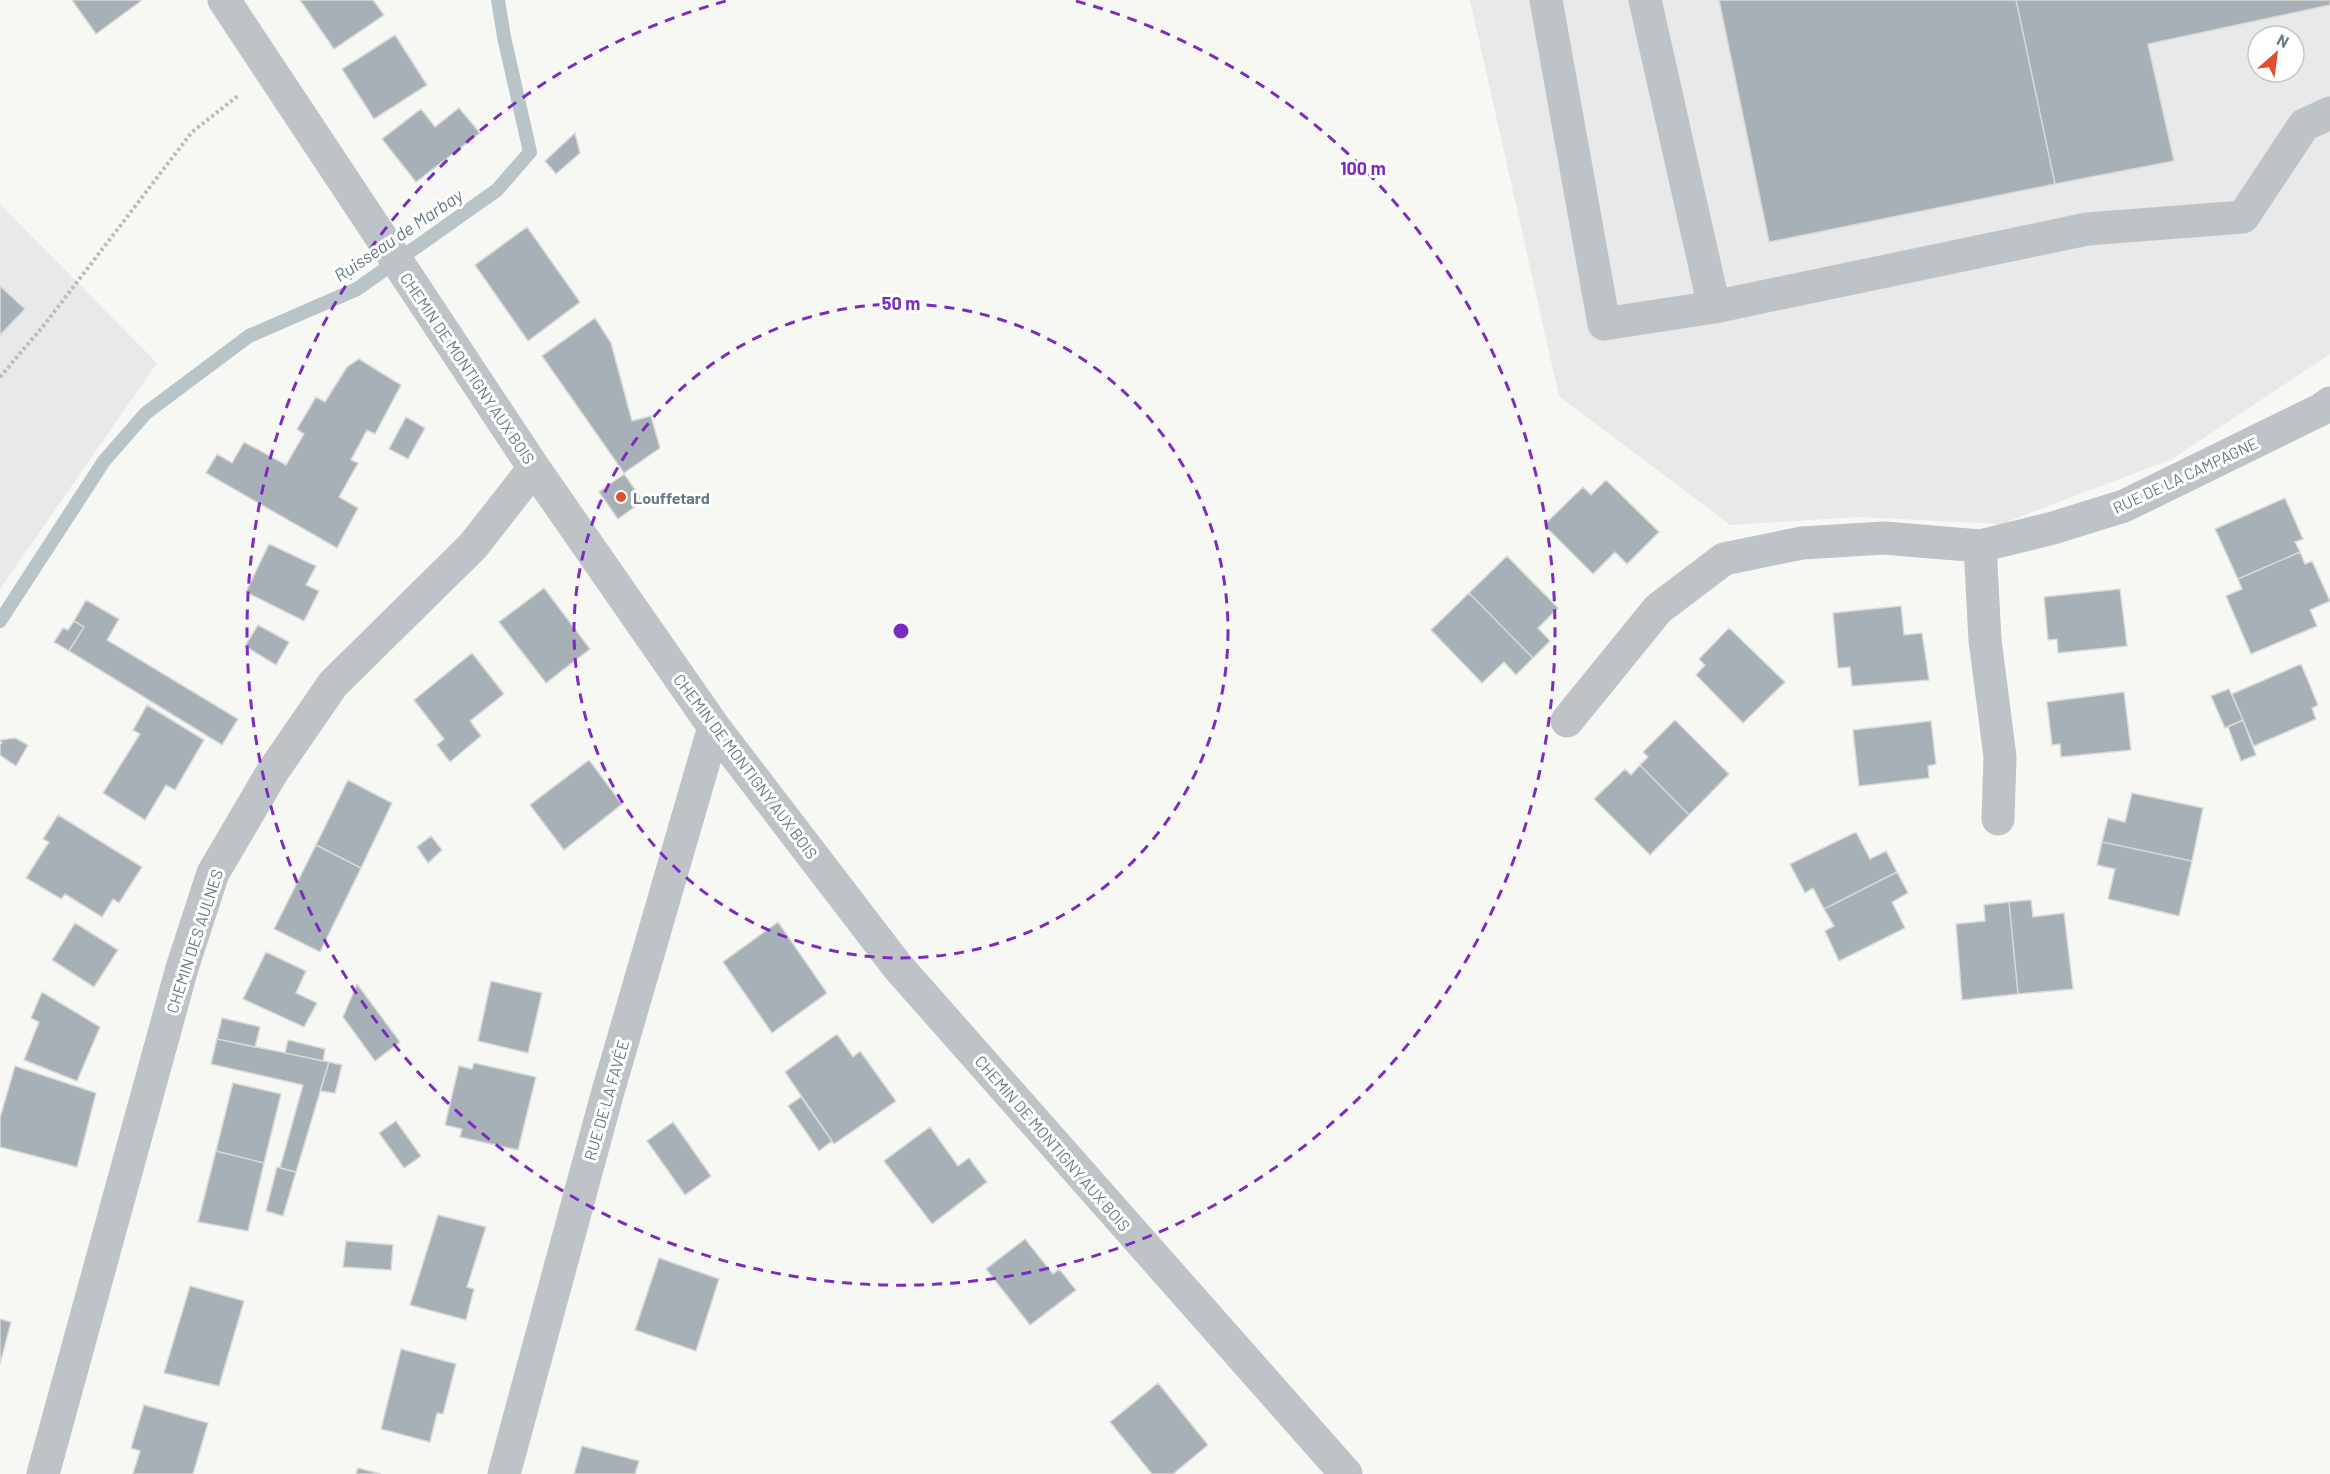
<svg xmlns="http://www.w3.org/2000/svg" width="2330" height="1474" font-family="Barlow,sans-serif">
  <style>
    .built { fill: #e8e9e8; fill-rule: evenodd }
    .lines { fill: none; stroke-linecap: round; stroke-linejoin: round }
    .stream { stroke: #b8c4c8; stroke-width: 14 }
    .building { fill: #a7b0b6; stroke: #d9d9d7; stroke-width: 1.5 }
    .path { stroke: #b9bcbf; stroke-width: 4; stroke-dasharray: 3 3; stroke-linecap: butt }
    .minor { stroke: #bec3c7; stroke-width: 33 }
    .ring { fill: none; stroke: #7b2cbf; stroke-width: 3; stroke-dasharray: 10 8 }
    .poi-dot { fill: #e1502b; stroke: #fff; stroke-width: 2 }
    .labels { text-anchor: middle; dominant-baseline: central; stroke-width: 6; stroke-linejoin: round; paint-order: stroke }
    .street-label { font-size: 16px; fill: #677985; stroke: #fff }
    .poi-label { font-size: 16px; font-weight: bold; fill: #677985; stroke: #fff; text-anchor: start }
    .water-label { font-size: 18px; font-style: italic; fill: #637a81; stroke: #fff }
    .centre { fill: #7b2cbf; stroke: #fff; stroke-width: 3 }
    .ring-label { font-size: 18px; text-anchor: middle; font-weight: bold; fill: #7b2cbf; stroke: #fff; stroke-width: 6; stroke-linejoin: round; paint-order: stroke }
  </style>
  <rect width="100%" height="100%" fill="#f7f7f4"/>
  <path class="built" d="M1470 0H2330V354L2172 459 2001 524 1860 517 1730 525 1559 396ZM2258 36H2294V72H2258Z
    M0 204 157 363 0 589Z"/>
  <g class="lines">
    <path class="stream" d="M0 621 104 461 146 413 249 336 357 289 497 190 530 152 504 37 498 0"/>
  </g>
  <path class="building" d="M72 0H140L141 1 96 34Z
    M300 0H373L384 15 334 49Z
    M1719 0H2016L2055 184 1769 242Z
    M2016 0H2330V5L2148 44 2174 161 2055 184Z
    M395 35 427 85 374 119 342 69Z
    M459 108 480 133 416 182 382 139 421 109 435 127Z
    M575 133 580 153 556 174 545 161Z
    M527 227 580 302 528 341 475 265Z
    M0 286 25 309 0 335Z
    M595 318 611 343 632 421 651 416 660 448 624 473 542 356Z
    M359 359 401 385 375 434 367 430 351 460 358 463 339 497 358 508 337 548 206 473 217 454 232 463 244 442 286 465 304 434 297 429 316 397 325 402 347 367Z
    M406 417 425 428 408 459 389 449Z
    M624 474 643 501 618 519 599 492Z
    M1606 480 1659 532 1627 564 1615 552 1593 574 1544 525 1583 487 1591 495Z
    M2285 498 2303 539 2295 542 2300 552 2238 579 2215 529Z
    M269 544 316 566 306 585 319 591 304 621 246 592Z
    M2300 552 2305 564 2312 561 2330 601 2310 610 2317 626 2251 654 2226 596 2242 589 2238 579Z
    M1507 556 1558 608 1538 628 1550 641 1533 658 1469 593Z
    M544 588 590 649 546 683 499 622Z
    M2120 589 2127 646 2058 653 2057 639 2048 640 2044 597Z
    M1469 593 1533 658 1516 675 1504 662 1482 683 1431 630Z
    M86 600 119 619 107 640 238 719 222 745 69 651 84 627 74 621Z
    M1901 606 1904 635 1922 633 1929 680 1852 686 1850 667 1838 668 1833 613Z
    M74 621 84 627 69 651 54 642 63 628 68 630Z
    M258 625 289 642 276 665 245 646Z
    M1729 628 1785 682 1743 723 1696 675 1705 665 1699 659Z
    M472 653 504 694 470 721 481 736 450 762 437 745 444 739 414 700Z
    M2301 664 2318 705 2312 708 2316 719 2254 746 2232 694Z
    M2229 689 2243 720 2225 728 2211 696Z
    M2124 692 2131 750 2061 757 2060 744 2052 745 2047 702Z
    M147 705 204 740 175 790 166 785 145 820 103 793 140 734 133 730Z
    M1675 720 1729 774 1689 815 1640 765 1648 757 1643 752Z
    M2243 720 2256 755 2241 761 2228 727Z
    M1931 721 1936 764 1928 766 1929 778 1859 786 1853 730Z
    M15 738 28 745 16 766 0 755V745L2 743 0 740Z
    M589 760 622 804 564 850 530 805Z
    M1640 765 1689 815 1650 855 1594 799 1625 769 1631 775Z
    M348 780 392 803 361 868 316 845Z
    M2132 793 2203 808 2192 861 2102 842 2108 818 2125 822Z
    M58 815 142 867 119 903 113 899 102 917 65 894 61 899 26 878 49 842 43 839Z
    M1856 832 1870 859 1886 851 1897 872 1824 909 1813 888 1805 893 1790 864Z
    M431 836 442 850 428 863 417 847Z
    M2102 842 2192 861 2179 916 2108 899 2115 869 2097 865Z
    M316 845 361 868 320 952 274 929Z
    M1897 872 1908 893 1892 902 1905 928 1839 961 1825 931 1834 926 1824 909Z
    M2031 900 2033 917 2064 913 2073 989 2018 994 2009 902Z
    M2009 902 2018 994 1962 1000 1956 924 1985 921 1984 905Z
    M778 922 827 993 772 1033 723 962Z
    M75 923 118 950 94 987 52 960Z
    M266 952 306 971 296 993 317 1003 304 1027 243 999Z
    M491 981 542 993 528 1053 478 1041Z
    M357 984 400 1042 375 1061 343 1017Z
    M42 992 100 1027 77 1081 24 1060 39 1022 31 1018Z
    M222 1018 260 1027 255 1047 217 1039Z
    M837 1034 853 1057 860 1051 896 1101 834 1144 785 1072Z
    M217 1039 329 1062 296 1172 280 1168 303 1085 211 1064Z
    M288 1040 325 1049 323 1061 285 1053Z
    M329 1062 342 1065 335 1093 320 1091Z
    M474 1063 536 1077 518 1150 460 1137 462 1129 445 1125 459 1066 472 1069Z
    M15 1066 96 1093 77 1167 0 1147V1118Z
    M233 1083 281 1094 264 1163 216 1151Z
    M801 1097 832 1141 819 1151 788 1106Z
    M396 1121 421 1156 404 1168 379 1133Z
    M673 1122 711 1176 685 1195 647 1141Z
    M930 1127 958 1166 969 1158 987 1182 932 1224 884 1161Z
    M216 1151 264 1163 248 1231 198 1222Z
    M277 1167 296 1172 283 1216 266 1211Z
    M438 1215 486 1227 467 1287 474 1289 466 1320 410 1305Z
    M1025 1239 1053 1274 1059 1269 1076 1290 1030 1325 986 1269Z
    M346 1241 393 1245 391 1270 343 1267Z
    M659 1258 719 1279 696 1351 635 1330Z
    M190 1286 244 1301 219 1386 164 1373Z
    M0 1319 11 1322 0 1364Z
    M401 1349 456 1364 443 1414 437 1413 430 1442 381 1429Z
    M1158 1383 1208 1445 1173 1474H1152L1110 1422Z
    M144 1405 208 1423 193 1474H133L140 1451 131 1448Z
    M582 1446 639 1461 635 1474H574Z
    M358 1468 381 1474H356Z"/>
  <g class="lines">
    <path class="path" d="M0 377 45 324 192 132 239 95"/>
    <path class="minor" d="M224 0 534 468 714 727 898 967 1346 1474
      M1546 0 1604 324 1714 307 1645 0
      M1714 307 2087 229 2243 217 2304 125 2330 113
      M1980 546 1985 640 2000 757 1998 819
      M1567 721 1658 609 1724 559 1802 543 1884 538 1980 546 2053 528 2124 506 2322 409 2330 403
      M43 1474 182 968 213 873 273 771 333 684 473 546 534 468
      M504 1474 607 1095 714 727"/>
  </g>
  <g class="ring">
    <circle cx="901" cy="631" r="327"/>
    <path d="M1076 1A654 654 0 1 1 726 1"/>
  </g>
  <circle class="poi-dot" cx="621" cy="497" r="6"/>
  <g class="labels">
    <g class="street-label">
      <text transform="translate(468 368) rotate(56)">CHEMIN DE MONTIGNY AUX BOIS</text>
      <text transform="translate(2185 475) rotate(-25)">RUE DE LA CAMPAGNE</text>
      <text transform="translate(746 766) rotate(53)">CHEMIN DE MONTIGNY AUX BOIS</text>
      <text transform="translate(194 941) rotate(-72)">CHEMIN DES AULNES</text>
      <text transform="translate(606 1100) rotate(-74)">RUE DE LA FAVÉE</text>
      <text transform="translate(1053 1143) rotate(49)">CHEMIN DE MONTIGNY AUX BOIS</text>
    </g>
    <g class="poi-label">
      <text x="633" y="497">Louffetard</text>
    </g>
    <g class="water-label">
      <text transform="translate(398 235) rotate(-34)">Ruisseau de Marbay</text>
    </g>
  </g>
  <circle cx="901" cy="631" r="9" class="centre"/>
  <g class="ring-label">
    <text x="1363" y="175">100 m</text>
    <text x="901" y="310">50 m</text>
  </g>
  <g transform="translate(2276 54) rotate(28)"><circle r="28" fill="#ffffff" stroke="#c2c9ce" stroke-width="1.5"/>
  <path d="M0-4.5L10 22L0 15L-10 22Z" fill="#e1502b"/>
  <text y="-9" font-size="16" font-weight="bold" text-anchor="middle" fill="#677985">N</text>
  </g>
</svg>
